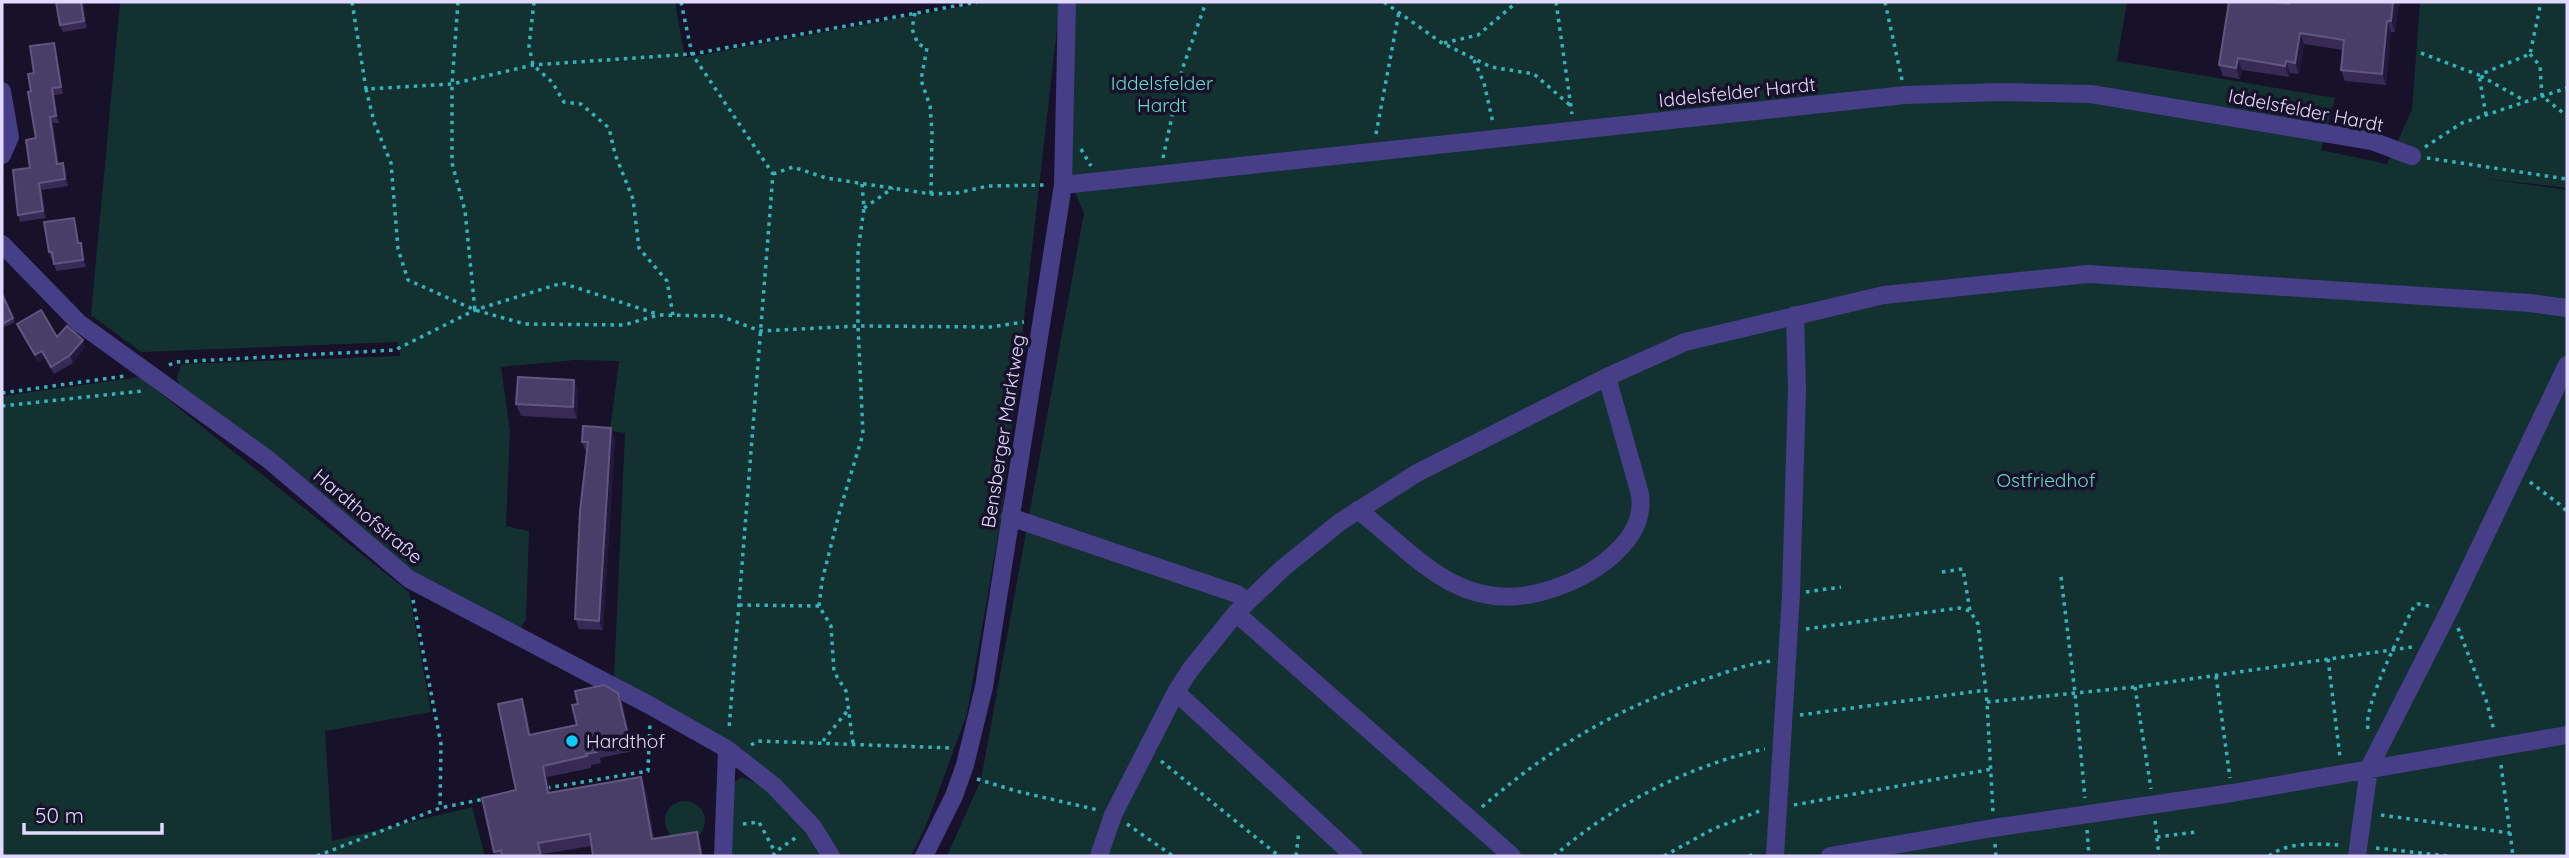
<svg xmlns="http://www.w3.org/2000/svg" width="2569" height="858" font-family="Quicksand,sans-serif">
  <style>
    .green { fill: #143132 }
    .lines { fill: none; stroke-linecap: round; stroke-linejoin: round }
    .path { stroke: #34b4b8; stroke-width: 3.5; stroke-dasharray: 3.5 5; stroke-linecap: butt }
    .minor { stroke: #463e86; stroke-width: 18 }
    .wall { fill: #372b56 }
    .shaded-wall { fill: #22193c }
    .building { fill: #493e68; stroke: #61567f; stroke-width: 2 }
    .poi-dot { fill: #0cccf8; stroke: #171129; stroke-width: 2.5 }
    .labels { text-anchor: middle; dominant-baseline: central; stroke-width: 7; stroke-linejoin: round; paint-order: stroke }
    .park-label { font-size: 19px; fill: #67ddc9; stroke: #171129 }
    .street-label { font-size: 19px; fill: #e1dafe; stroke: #171129 }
    .poi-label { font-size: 19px; fill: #e1dafe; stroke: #171129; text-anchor: start }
  </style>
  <rect width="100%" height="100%" fill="#171129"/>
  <path class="green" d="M120 2H675L685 58 986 2H1060L1002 513 967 714 925 828 911 856H841C789 766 700 727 614 678L625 433 610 431 619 361 576 360 501 367 510 431 506 526 529 531 526 619 521 627 516 628 423 579 181 387 177 379 181 364 400 356 398 342 141 352 91 315Z
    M1071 2H2127L2117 61 2335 98 2321 150 2387 164 2412 110 2420 2H2567V188L2474 177 2567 190V856H947L981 780 1084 213 1069 178Z
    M140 377 409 592 431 712 325 731 332 841 472 807 485 856H2V396Z
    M740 778C765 777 810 837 824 856H728L732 784Z
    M665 821a20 20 0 1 1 40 0a20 20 0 1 1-40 0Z"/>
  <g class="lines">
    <path class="path" d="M352 2 366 89 452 84 533 65 692 54 977 2
      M458 2 452 84V163L465 211 475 310
      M534 2 529 46 533 65 552 82 564 102 581 104 609 128 615 154 633 199 639 248 667 281 673 315
      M681 2 692 54 773 174 729 729
      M1384 2 1442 43 1491 67 1534 74 1571 106
      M1556 2 1572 114
      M1885 2 1902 80
      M915 13 912 29 918 44 927 48 921 80 930 106 932 132 931 194
      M1444 43 1478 35 1517 2
      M2421 53 2479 75 2530 54 2541 2
      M2530 54 2540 66 2542 96 2567 116
      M1474 60 1484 83 1493 123
      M366 89 374 122 391 163 398 249 408 280 475 310 525 324 624 325 658 315 721 316 760 331 858 326 990 327 1024 322
      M2486 115 2479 75 2527 102
      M1376 134 1399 12
      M2425 147 2462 123 2567 88
      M1081 149 1091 166
      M1163 158 1182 70 1206 2
      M2427 158 2567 179
      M773 174 793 167 826 178 931 194 957 193 988 186 1046 185
      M864 208 893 188
      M169 365 176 362 395 350 475 310 562 283 657 314
      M2 393 125 376
      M2 406 142 391
      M2530 482 2563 507 2567 512
      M1942 572 1963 569 1970 611
      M2061 577 2075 693 2085 798
      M1806 592 1841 587
      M413 600 441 744 440 808
      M739 605 819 606
      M2458 628 2486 700 2494 730
      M1806 629 1959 608 1970 611 1978 624 1987 702 1993 812
      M2328 659 2340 757
      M2216 676 2230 778
      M2135 687 2151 789
      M1987 702 2135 687 2412 647
      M1800 715 1986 690
      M2368 729C2363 705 2402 631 2414 606L2418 604 2434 607
      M823 741 848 710
      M853 743 846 691 834 672 831 626 819 606 822 581 840 510 863 434 858 326V251L864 208 862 183
      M751 745 758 741 952 748
      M1161 761 1279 856
      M2501 765 2513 856
      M977 779 1016 791 1098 810
      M547 788 648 771 650 724
      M1794 805 1992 769
      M1482 807C1551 747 1622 705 1709 678 1730 671 1750 663 1772 661
      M2381 815 2510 833
      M2155 821 2159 856
      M743 824 759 822 775 852
      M1127 824 1173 856
      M2087 830 2089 856
      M2157 837 2196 832
      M1995 844 1996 856
      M2376 848 2447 856
      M317 856 440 808 484 799
      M773 856 775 852 798 836
      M1296 856 1299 831
      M1554 856C1613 805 1689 765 1765 749
      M1664 856 1713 829 1762 810
      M1749 856 1757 853
      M2269 856C2289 841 2317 844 2341 845"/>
    <path class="minor" d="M2 91 10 137 2 155
      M1063 185 1905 95 2001 92 2091 94 2372 141 2412 156
      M2 244 79 323 269 460 409 579 651 706 727 749 774 786 813 827 831 856
      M1358 510C1414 553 1455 610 1533 594 1560 588 1584 578 1606 561 1628 543 1644 523 1640 494L1607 377
      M1010 517 1237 594 1246 602
      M1236 613 1512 856
      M1176 692 1354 856
      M723 856 727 749
      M924 856 954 796 965 765 984 687 1063 185 1067 2
      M1099 856 1113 815 1176 692 1190 670 1236 613 1283 568 1340 522 1417 473 1607 377 1685 342 1884 295 2088 274 2530 303 2567 308
      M1775 856 1791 594 1797 389 1795 315
      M1830 856 1993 828 2232 793 2567 735
      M2357 856 2369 768 2449 611 2567 365"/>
  </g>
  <path class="wall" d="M56 2H83L87 28 63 32 60 25Z
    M2399 2 2395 32H2391L2386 85 2345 81 2341 70 2343 50 2304 44 2299 74 2290 73 2289 77 2242 70 2240 79 2223 76 2219 65 2289 4Z
    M56 49 63 94 54 95 59 123H53L59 164 66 170 68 186 42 190 46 218 20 222 18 215 30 168 36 138 31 91Z
    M74 218 76 225 79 243H81L83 250 86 267 56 271 53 259H51L49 252Z
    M2 294 15 322 2 328Z
    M17 324 57 337 85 347 73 363 54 374 45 358 38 362 20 331Z
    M574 380 578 392 577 419 521 416 516 404Z
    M615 438 603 630 579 629 575 619 587 452H586L582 442Z
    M618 693 623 704 633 751 600 758 601 763 591 765V768L547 777 550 792 641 777 646 789 654 839 697 832 701 844 703 856H593L592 846 542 854V856H495L494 852 516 790 522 699 526 711 531 735 577 725Z"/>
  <path class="shaded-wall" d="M81 2H83L87 28 84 21Z
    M2393 2H2399L2395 32 2391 21Z
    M2387 21 2391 32 2386 85 2382 74Z
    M2300 33 2304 44 2299 74 2295 63Z
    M54 43 56 49 63 94 61 87Z
    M2238 58 2242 70 2240 79 2236 68Z
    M2286 61 2290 73 2289 77 2285 66Z
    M52 88 54 95 59 123 56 116Z
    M50 117 53 123 60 171 57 164Z
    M63 163 66 170 68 186 65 179Z
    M39 183 42 190 46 218 43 211Z
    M74 218 76 225 80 250 78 243Z
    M81 243 83 250 86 267 83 260Z
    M83 340 85 347 73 363 70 355Z
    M42 351 45 358 38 362 35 355Z
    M574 380 578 392 577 419 573 407Z
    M611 428 615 438 603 630 599 621Z
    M618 693 623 704 633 751 629 740Z
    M522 699 526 711 533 747 529 735Z
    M543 766 547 777 552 804 548 793Z
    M641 777 646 789 656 851 652 839Z
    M697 832 701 844 703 856H701Z"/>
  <path class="building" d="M56 2H81L84 21 60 25Z
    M2229 2H2273L2289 4 2290 2H2393L2391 21H2387L2382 74 2341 70 2344 40 2300 33 2295 63 2286 61 2285 66 2238 58 2236 68 2219 65Z
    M54 43 61 87 52 88 56 116 50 117 57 164 63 163 65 179 39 183 43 211 18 215 13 170 30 168 26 140 36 138 28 92 31 91 28 74 34 73 30 46Z
    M74 218 78 243H81L83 260 54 264 52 252H49L44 222Z
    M2 294 13 318 2 324Z
    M41 310 57 337 67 326 83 340 70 355 51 367 42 351 35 355 17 324Z
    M518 377 574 380 573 407 516 404Z
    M583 426 611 428 599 621 575 619 580 511 588 442H582Z
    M604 685 618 693 629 740 596 746 597 752 586 754 587 756 543 766 548 793 641 777 652 839 697 832 701 856H593L590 834 538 843 541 856H502L501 850 494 852 482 798 516 790 498 704 522 699 529 735 577 725 572 705 578 704 575 691Z"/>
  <circle class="poi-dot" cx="572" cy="741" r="7"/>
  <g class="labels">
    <g class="park-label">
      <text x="1162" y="83">Iddelsfelder<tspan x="1162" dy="22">Hardt</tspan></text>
      <text x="2046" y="480">Ostfriedhof</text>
    </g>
    <g class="street-label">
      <text transform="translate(1737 92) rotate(-6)">Iddelsfelder Hardt</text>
      <text transform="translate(2306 110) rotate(11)">Iddelsfelder Hardt</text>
      <text transform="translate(1003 431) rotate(-81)">Bensberger Marktweg</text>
      <text transform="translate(368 516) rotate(40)">Hardthofstraße</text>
    </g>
    <g class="poi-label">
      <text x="586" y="741">Hardthof</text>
    </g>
  </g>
  <rect width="2569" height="858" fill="none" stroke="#e1dafe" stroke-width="7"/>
  <path d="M24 823v10h138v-10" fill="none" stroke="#e1dafe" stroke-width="3.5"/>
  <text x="35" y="823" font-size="21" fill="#e1dafe" stroke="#171129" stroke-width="5" paint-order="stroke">50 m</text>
</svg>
